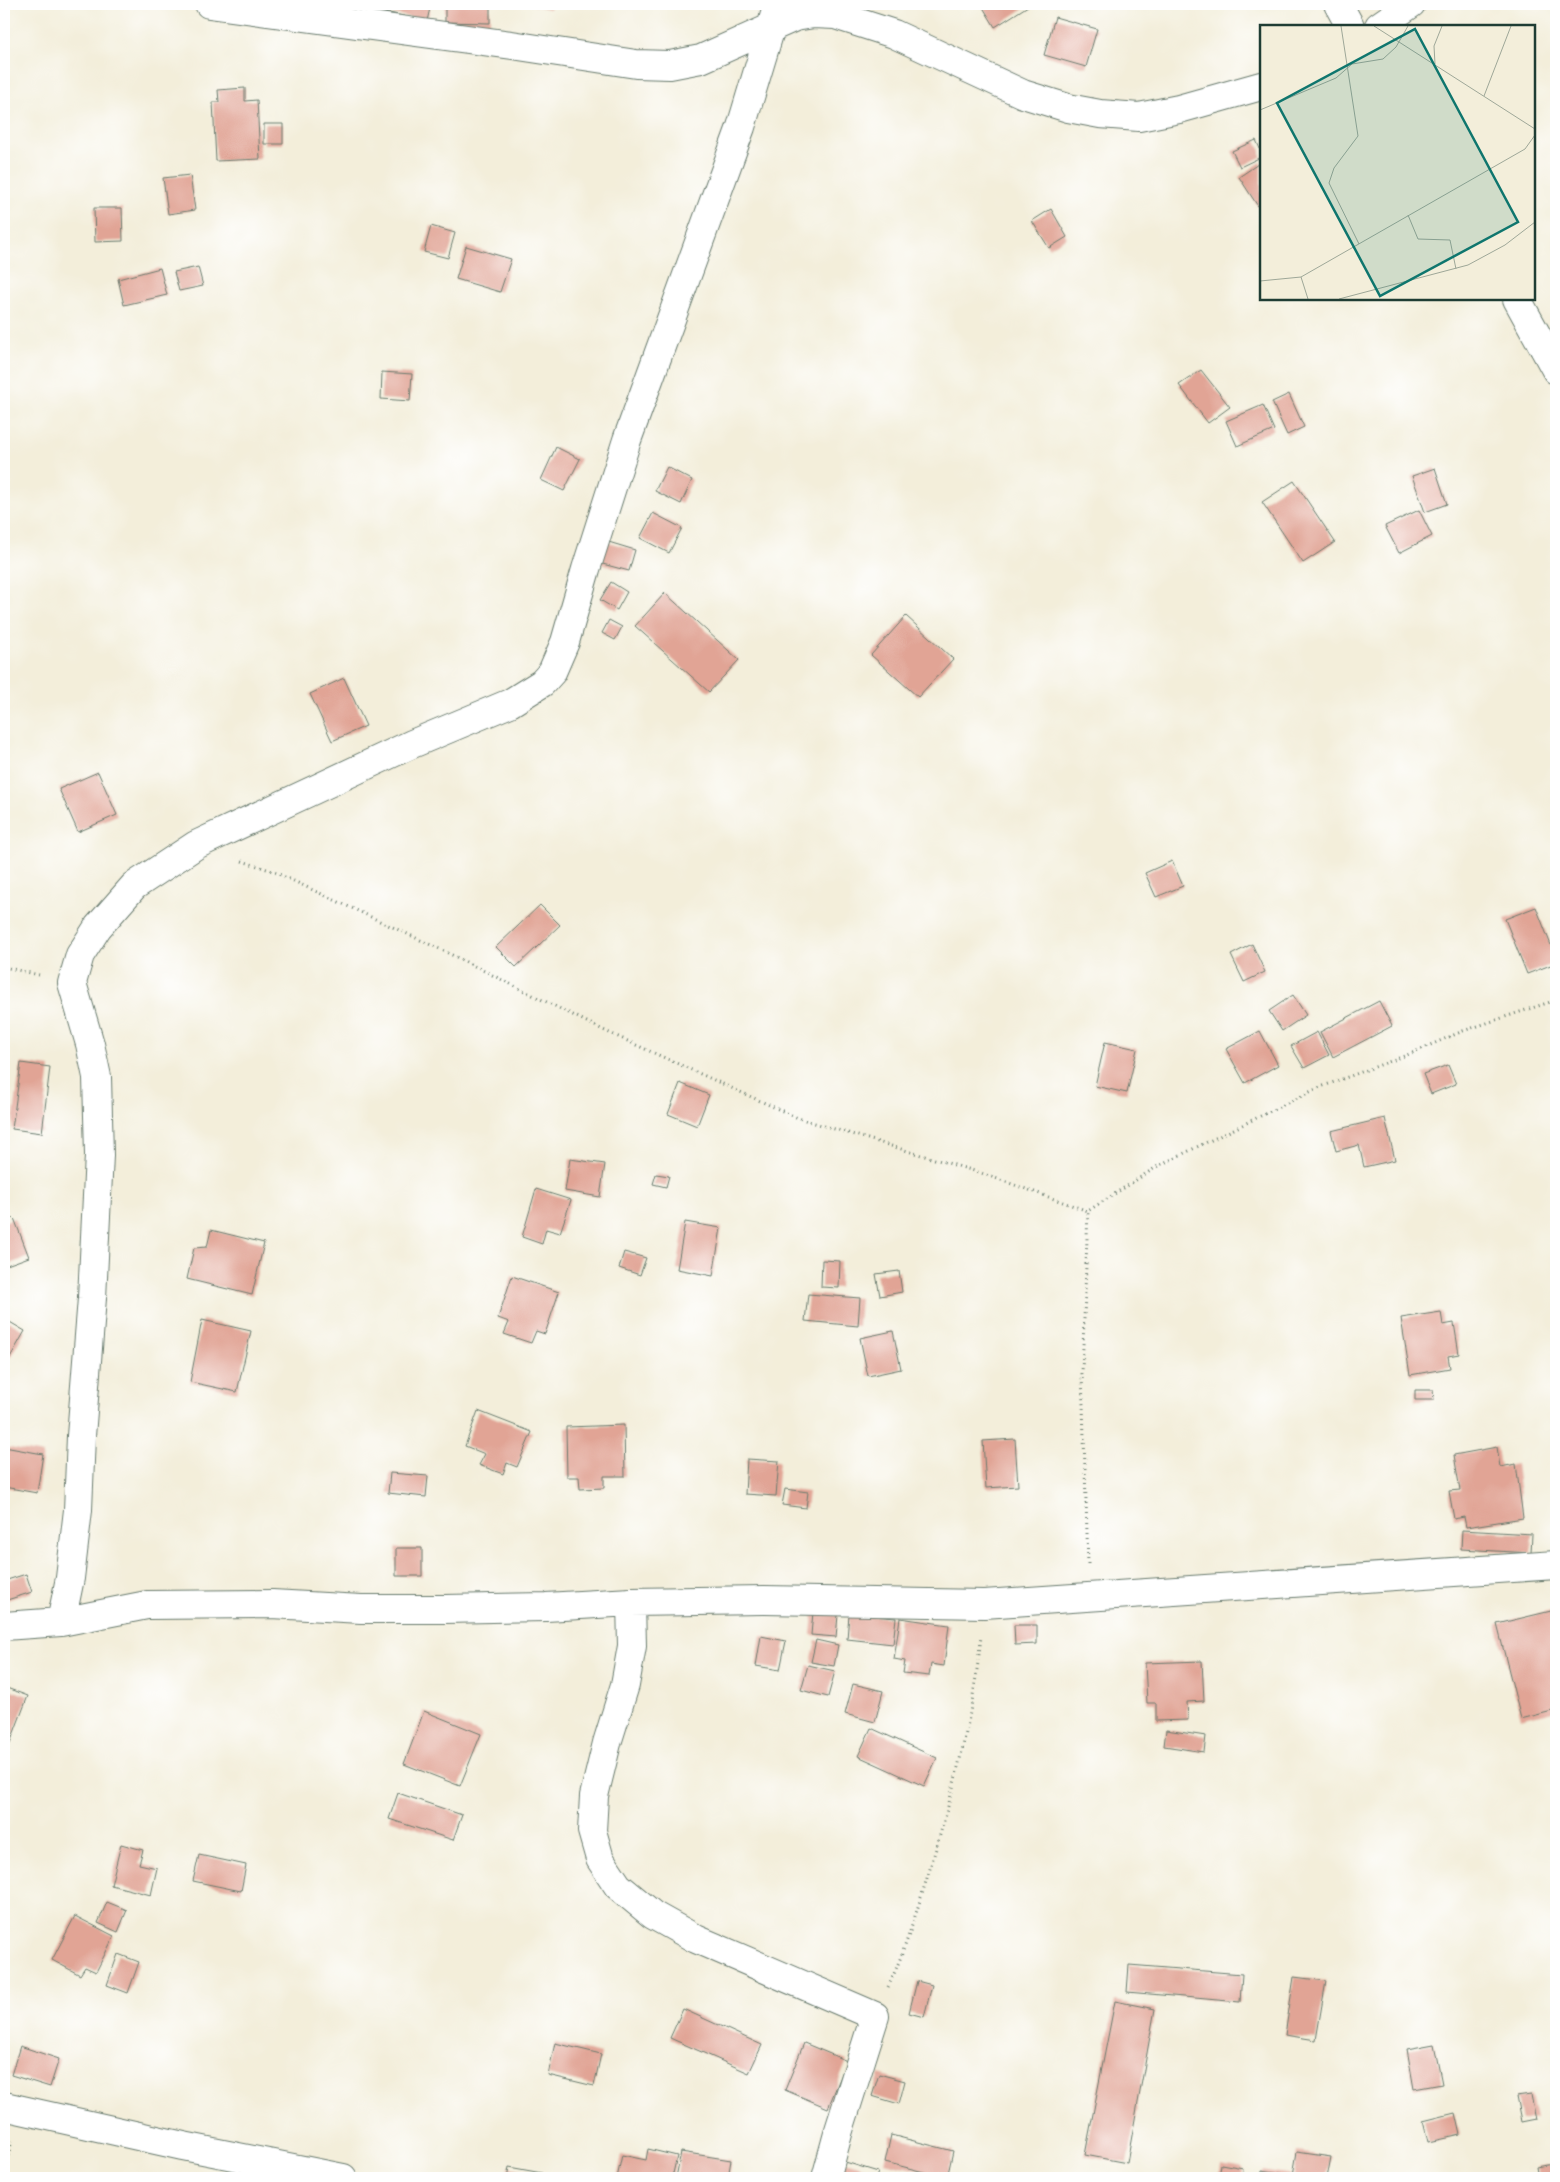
<svg xmlns="http://www.w3.org/2000/svg" width="1560" height="2182" font-family="Mali,sans-serif">
  <style>
    .building { fill: #e1a495 }
    .lines { fill: none; stroke-linecap: round; stroke-linejoin: round }
    .minor-casing { stroke: #697b6e; stroke-width: 30 }
    .path { stroke: #697b6e; stroke-width: 3; stroke-dasharray: 1 4; stroke-linecap: butt }
    .minor { stroke: #fff; stroke-width: 28 }
    .inset-road { fill: none; stroke: #9ea798; stroke-width: 1 }
    .view { fill: #0f766e; fill-opacity: 0.15; stroke: #0f766e; stroke-width: 2.5 }
    .inset-edge { fill: none; stroke: #1f3d34; stroke-width: 2.5 }
  </style>
  <rect width="100%" height="100%" fill="#fff"/>
  <filter id="ink" filterUnits="userSpaceOnUse"><feTurbulence type="fractalNoise" baseFrequency=".02" numOctaves="2"/><feDisplacementMap in="SourceGraphic" scale="10" xChannelSelector="R" yChannelSelector="G"/><feConvolveMatrix kernelMatrix="1 2 1 2 8 2 1 2 1" color-interpolation-filters="sRGB"/></filter>
  <filter id="wash" filterUnits="userSpaceOnUse"><feTurbulence type="fractalNoise" baseFrequency=".0096" numOctaves="4" result="noise"/><feDisplacementMap in="SourceGraphic" scale="20" xChannelSelector="R" yChannelSelector="G"/><feGaussianBlur stdDeviation="1.12" result="paint"/><feColorMatrix in="noise" values="0 0 0 0 0 0 0 0 0 0 0 0 0 0 0 0 0 1.4 0 .05"/><feComposite in="paint" operator="in"/></filter>
  <g filter="url(#wash)">
    <rect width="100%" height="100%" fill="#f3eeda"/>
    <g id="blocks">
      <path class="building" d="M361 4H431L427 21 361 7Z
        M445 4H490V23L445 22Z
        M528 4H551L550 9Z
        M981 4H1031L995 27Z
        M1055 17 1097 29 1086 67 1044 55Z
        M245 88V101L257 100 260 159 216 161 213 102H219L218 90Z
        M264 124H283V144H264Z
        M1256 140 1261 151V157L1240 167 1232 151Z
        M1261 162V211L1239 177Z
        M190 175 195 210 168 214 163 178Z
        M94 208H122L123 241 95 242Z
        M1051 209 1067 237 1049 248 1032 221Z
        M431 226 455 233 448 258 424 252Z
        M466 246 511 259 500 292 456 279Z
        M198 267 203 286 179 291 174 272Z
        M160 268 167 295 124 305 118 279Z
        M1201 370 1230 407 1208 423 1179 385Z
        M382 372 412 374 410 401 381 399Z
        M1289 394 1304 427 1287 435 1272 402Z
        M1263 405 1274 430 1237 446 1226 421Z
        M556 447 580 459 564 491 541 480Z
        M667 467 692 480 681 504 655 491Z
        M1435 468 1447 504 1425 512 1412 476Z
        M1294 481 1335 542 1303 563 1262 502Z
        M1419 510 1432 536 1399 553 1385 526Z
        M653 513 682 528 669 553 640 538Z
        M602 540 635 550 629 571 595 562Z
        M611 582 627 592 617 610 600 600Z
        M665 593 739 660 709 692 635 626Z
        M906 616 953 659 918 697 871 655Z
        M609 620 622 627 615 640 602 633Z
        M344 678 366 726 332 741 310 694Z
        M98 772 117 815 78 832 59 789Z
        M1172 861 1183 886 1156 897 1145 873Z
        M540 905 560 925 516 967 496 947Z
        M1536 907 1556 958V963L1527 974 1505 919Z
        M1252 944 1265 972 1244 982 1231 955Z
        M1293 995 1306 1015 1282 1031 1269 1011Z
        M1379 1001 1392 1026 1333 1057 1320 1032Z
        M1260 1031 1278 1065 1245 1083 1226 1049Z
        M1317 1032 1329 1055 1304 1068 1291 1046Z
        M1105 1042 1137 1049 1127 1093 1095 1086Z
        M21 1063 50 1067 42 1133 12 1129Z
        M1448 1065 1456 1084 1431 1094 1423 1074Z
        M680 1083 709 1095 697 1126 668 1114Z
        M1385 1118 1395 1160 1364 1167 1359 1145 1336 1151 1331 1131Z
        M570 1159 605 1164 600 1197 565 1191Z
        M656 1174 669 1176 666 1187 653 1184Z
        M536 1189 571 1200 560 1233 546 1229 542 1244 522 1237Z
        M14 1218 29 1257 4 1266V1222Z
        M685 1222 721 1228 713 1276 677 1269Z
        M211 1230 264 1243 252 1295 187 1279 194 1248 207 1247Z
        M624 1252 646 1258 640 1275 619 1268Z
        M822 1260 840 1261 839 1288 821 1287Z
        M899 1271 902 1292 880 1296 876 1274Z
        M512 1276 559 1292 545 1334 536 1331 531 1343 504 1334 509 1322 498 1318Z
        M808 1294 860 1298 858 1326 805 1321Z
        M1441 1312 1443 1325 1454 1323 1459 1354 1448 1356 1450 1368 1410 1375 1401 1318Z
        M202 1320 251 1331 237 1392 190 1382Z
        M8 1321 25 1331 4 1368V1328Z
        M893 1331 901 1369 868 1376 860 1338Z
        M1415 1390H1433L1434 1400H1415Z
        M478 1411 532 1432 517 1467 507 1463 503 1474 479 1465 485 1454 465 1446Z
        M624 1425 625 1476H604V1488L580 1489 579 1477H567L566 1427Z
        M1015 1439 1018 1486 986 1488 983 1441Z
        M4 1447 43 1454 37 1493 4 1487Z
        M1497 1447 1500 1467 1516 1464 1523 1518 1466 1527 1464 1517 1454 1519 1449 1491 1460 1490 1454 1455Z
        M747 1459 779 1461 776 1496 745 1494Z
        M390 1473 428 1476 426 1497 388 1493Z
        M785 1489 808 1492 806 1508 782 1505Z
        M1462 1530 1532 1534 1531 1553 1461 1549Z
        M396 1548H422V1576H396Z
        M26 1574 32 1592 4 1601V1581Z
        M1551 1611 1556 1632V1710L1521 1719 1497 1624Z
        M813 1612 838 1615 836 1637 811 1635Z
        M849 1614 896 1618 893 1644 847 1639Z
        M900 1618 949 1625 944 1666 931 1664 929 1676 903 1673 905 1661 894 1659Z
        M1014 1625H1037V1644L1015 1645Z
        M761 1636 786 1641 780 1670 756 1666Z
        M816 1640 838 1645 834 1666 811 1662Z
        M1202 1661 1204 1701 1187 1702 1188 1720 1156 1721V1703H1147L1145 1663Z
        M808 1665 835 1671 828 1697 801 1690Z
        M853 1684 883 1691 875 1722 845 1714Z
        M4 1687 28 1696 10 1743 4 1741Z
        M424 1711 481 1734 460 1786 404 1764Z
        M871 1728 937 1758 924 1786 858 1756Z
        M1166 1730 1206 1736 1204 1752 1164 1746Z
        M398 1793 462 1815 453 1840 389 1819Z
        M121 1844 143 1850 139 1864 157 1868 151 1895 111 1885Z
        M199 1855 246 1865 241 1891 193 1881Z
        M107 1902 127 1910 118 1932 98 1923Z
        M75 1916 114 1936 96 1972 85 1967 80 1975 52 1960Z
        M118 1954 139 1962 128 1993 107 1985Z
        M1129 1965 1242 1974 1240 2002 1127 1992Z
        M1294 1977 1326 1981 1316 2040 1285 2035Z
        M917 1981 932 1985 924 2017 909 2013Z
        M1115 2001 1155 2009 1127 2163 1085 2155Z
        M683 2009 762 2045 749 2073 670 2038Z
        M555 2043 601 2054 594 2086 548 2075Z
        M804 2043 847 2061 828 2108 785 2090Z
        M1434 2044 1442 2084 1414 2089 1407 2049Z
        M20 2046 59 2059 50 2087 11 2075Z
        M879 2074 905 2081 899 2104 872 2096Z
        M1531 2095 1536 2119 1521 2122 1516 2097Z
        M1455 2113 1460 2135 1428 2142 1423 2121Z
        M891 2135 953 2151 947 2178 885 2162Z
        M648 2149 677 2156 672 2178H617L622 2155 646 2160Z
        M681 2152 731 2160 728 2178H676Z
        M1297 2152 1331 2157 1327 2178H1261L1262 2170 1293 2175Z
        M842 2161 878 2172 876 2178H837Z
        M1556 2163V2178H1538L1536 2167Z
        M1221 2164 1243 2168 1242 2178H1219Z
        M509 2167 542 2173 541 2178H507Z"/>
    </g>
  </g>
  <g filter="url(#ink)">
    <use href="#blocks" fill-opacity="0" stroke="#697b6e" stroke-width="1"/>
    <g class="lines">
      <defs>
        <path id="minor" d="M209 4 512 45 636 64 670 65 701 59 795 17 814 14 835 15 894 34 1023 94 1068 108 1100 114 1139 117 1179 109 1261 86
          M1338 4 1350 26
          M1379 26 1411 4
          M1517 299 1556 370
          M631 1602 632 1646 625 1685 607 1743 594 1796 592 1831 600 1859 618 1886 653 1915 696 1939 875 2016 839 2130 826 2178
          M61 1622 70 1578 78 1510 81 1436 92 1298 99 1155 97 1077 90 1044 72 983 80 955 98 927 134 886 196 845 412 744 510 703 542 683 552 672 565 642 586 569 627 440 741 127 778 4
          M4 1626 61 1622 147 1605 272 1604 361 1609H445L546 1607 631 1602 764 1600 984 1604 1556 1565
          M4 2106 183 2146 343 2178"/>
      </defs>
      <use href="#minor" class="minor-casing"/>
      <path class="path" d="M242 861 270 870 444 951 603 1030 798 1118 981 1173 1088 1211
        M4 967 39 975
        M1088 1564 1082 1374 1088 1211 1158 1166 1318 1088 1407 1055 1463 1031 1556 1000
        M888 1987C905 1951 916 1913 928 1875 952 1797 973 1718 981 1636
        M4 2170 12 2141"/>
      <use href="#minor" class="minor"/>
    </g>
  </g>
  <g transform="translate(1260 25)">
    <rect width="275" height="275" fill="#f3eeda"/>
    <path class="inset-road" d="M81 1 98 111 74 143 69 158 99 219M114 1 275 104M175 39 174 21 182 1M224 71 251 1M0 85 76 53 92 39 123 34 136 22 148 1M148 190 158 214 190 215 196 244M41 252 48 274M0 256 41 252 265 124 275 110M79 274 208 240 245 220 275 197"/>
    <path class="view" d="M155 4 258 197 120 271 17 78Z"/>
    <rect width="275" height="275" class="inset-edge"/>
  </g>
  <rect width="1560" height="2182" fill="none" stroke="#fff" stroke-width="20"/>
</svg>
